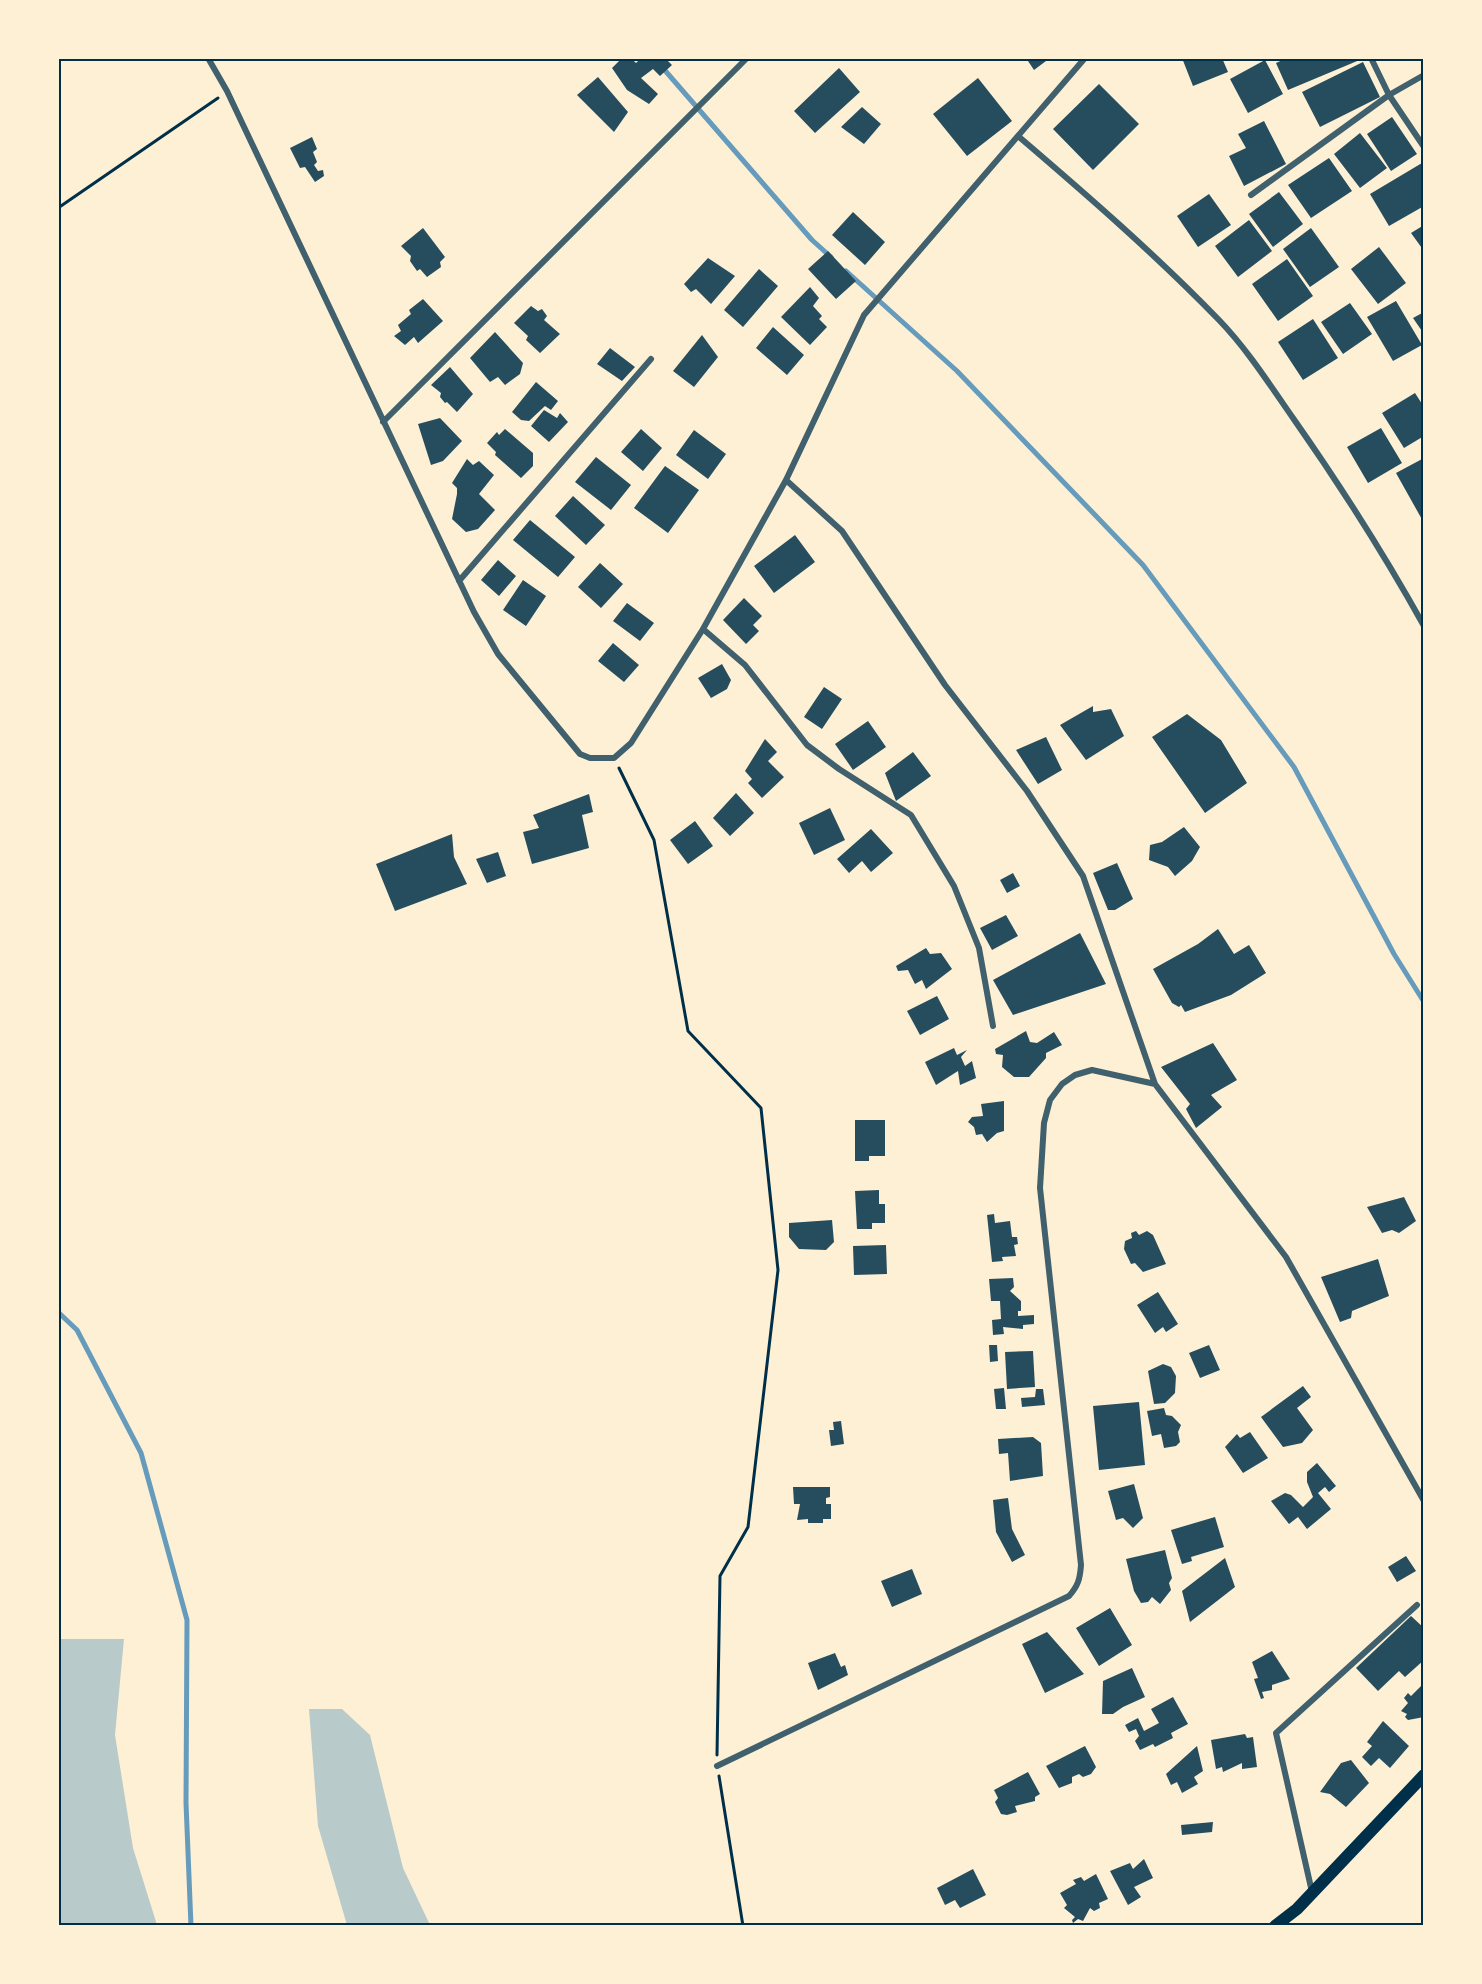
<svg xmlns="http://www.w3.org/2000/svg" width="1482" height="1984" font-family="Karla,sans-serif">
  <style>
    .green { fill: #b9caca }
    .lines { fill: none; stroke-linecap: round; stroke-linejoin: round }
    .stream { stroke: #669bbc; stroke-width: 5 }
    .building { fill: #264d5e }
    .path { stroke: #003049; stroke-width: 3 }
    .minor { stroke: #3f606c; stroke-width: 6 }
    .secondary { stroke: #003049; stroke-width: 12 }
    .neatline { fill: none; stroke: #003049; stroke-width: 2 }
  </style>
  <rect width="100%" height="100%" fill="#fdf0d5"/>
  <path class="green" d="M59 1639H124L115 1735 133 1848 157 1925H59Z
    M309 1709H342L370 1735 403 1868 430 1925H347L318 1826Z"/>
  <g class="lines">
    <path class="stream" d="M662 67 812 240 831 257
      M846 271 957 371 1143 565 1294 767 1394 954 1424 1002
      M58 1312 77 1330 141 1453 187 1620 186 1803 191 1926"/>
  </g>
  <path class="building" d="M622 58H631L636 63 641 58H665L672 65 660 76 653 69 641 78 658 94 649 104 627 90 612 68Z
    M1026 58H1050L1034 70Z
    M1182 58H1222L1228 72 1193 86Z
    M1287 58H1362V59L1288 90 1276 63Z
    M1265 60 1283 94 1248 113 1230 79Z
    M1363 62 1380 97 1320 127 1302 92Z
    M839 68 860 92 815 133 794 111Z
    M598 77 628 112 614 132 577 95Z
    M978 78 1012 121 967 156 933 114Z
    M1099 84 1139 124 1093 170 1053 129Z
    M862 107 881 124 864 144 841 127Z
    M1392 117 1417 154 1391 171 1367 134Z
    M1264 121 1286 164 1244 186 1229 156 1246 148 1238 134Z
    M1360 133 1387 168 1360 188 1334 154Z
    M312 137 317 149 313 152 317 162 314 165 318 171 323 170 324 176 315 182 305 167 300 168 290 148Z
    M1329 158 1352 191 1311 218 1288 185Z
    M1422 163 1424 206 1389 226 1370 194Z
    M1279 192 1303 224 1273 247 1249 214Z
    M1209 194 1231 225 1198 247 1177 216Z
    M853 212 885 242 865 265 832 235Z
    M1249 220 1272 251 1238 277 1215 246Z
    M1424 225V251L1411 233Z
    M423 228 445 257 440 262 441 267 427 277 420 269 417 271 410 261 411 256 401 246Z
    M1311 228 1339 267 1310 287 1283 249Z
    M1379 247 1406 283 1378 304 1351 269Z
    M828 251 856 281 836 299 808 269Z
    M708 258 735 276 711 304 696 289 691 292 684 284Z
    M1287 259 1313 296 1278 321 1252 284Z
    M759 269 778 286 743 327 724 310Z
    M810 287 819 298 813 306 822 316 819 319 827 327 810 345 781 317Z
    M423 299 443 321 418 343 414 337 405 345 394 336 401 331 398 325 411 314 409 310Z
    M1396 301 1422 345 1393 361 1367 317Z
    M1350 303 1372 334 1343 354 1321 322Z
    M531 306 538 311 542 309 547 316 544 320 560 334 540 353 526 340 528 336 514 323Z
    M1424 312V334L1413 318Z
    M1313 319 1338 358 1303 380 1278 342Z
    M773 327 804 355 787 375 756 348Z
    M495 332 523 363 520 374 505 385 498 377 490 382 470 358Z
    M702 335 718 357 694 387 673 371Z
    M610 348 635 367 622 381 597 364Z
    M450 367 473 394 457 412 447 402 445 403 440 397 441 393 431 385Z
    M536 382 558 401 551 410 545 406 529 421 521 420 512 412Z
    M1415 393 1424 407V436L1404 448 1382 413Z
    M544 410 557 418 560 413 568 422 549 442 531 426Z
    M440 418 462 441 443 461 431 465 418 424Z
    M1381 428 1402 463 1368 483 1347 447Z
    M505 429 533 453V466L521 478 495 455 496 452 487 443 497 432 499 435Z
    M641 429 662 448 643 471 621 452Z
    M694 430 726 454 708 479 676 455Z
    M596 457 631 485 611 510 575 482Z
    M1424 458V523L1396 473Z
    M467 459 473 465 479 461 494 475 479 494 495 510 478 529 466 532 452 519 457 494V488L452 483Z
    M665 466 699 490 668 533 634 508Z
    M573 496 605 525 586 545 555 516Z
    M530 520 575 557 558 577 513 540Z
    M795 535 815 562 774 593 754 566Z
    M498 560 516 576 499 596 481 580Z
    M600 563 623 584 601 608 578 587Z
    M523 580 546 596 526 626 503 610Z
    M744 598 762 616 753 625 759 631 746 644 723 620Z
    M627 603 654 623 640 641 613 621Z
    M613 643 639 665 624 682 598 661Z
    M722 664 731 680 727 689 711 698 698 678Z
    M824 687 842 699 822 729 804 717Z
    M1093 706V712L1111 709 1124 736 1086 760 1060 725Z
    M1187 714 1221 740 1247 783 1205 813 1152 737Z
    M868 721 886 747 853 770 835 744Z
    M1046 737 1062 770 1038 784 1016 750Z
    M765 739 777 752 768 761 784 777 762 798 748 783 752 779 745 771Z
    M913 752 931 776 896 801 885 773Z
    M736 793 754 813 730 836 713 818Z
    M589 794 593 812 582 815 589 848 532 864 523 832 539 828 533 815Z
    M830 808 845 840 814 855 799 823Z
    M695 821 713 846 688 864 670 840Z
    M1184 827 1200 847 1192 861 1175 876 1168 867 1149 860 1150 845 1162 842Z
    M871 829 893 853 871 872 862 861 849 873 837 859Z
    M452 834 454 857 467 884 395 911 376 864Z
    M498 852 506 876 487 883 476 859Z
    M1117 863 1133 899 1115 910H1108L1093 873Z
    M1013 873 1020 886 1007 893 1000 880Z
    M1006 915 1018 936 992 950 980 928Z
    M1218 929 1234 954 1249 945 1266 973 1231 995 1185 1012 1181 1005 1179 1007 1172 1003 1153 969 1198 944Z
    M1080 933 1106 984 1013 1015 993 980Z
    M926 948 930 954 941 953 952 969 926 989 922 980 915 984 908 970 898 971 896 966Z
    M937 996 949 1019 920 1035 907 1011Z
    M1026 1031 1030 1042 1037 1043 1054 1032 1062 1045 1046 1053V1058L1029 1077H1014L1002 1067 1003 1055 996 1054 995 1049Z
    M1213 1043 1237 1080 1211 1095 1222 1107 1196 1128 1186 1109 1190 1104 1161 1067Z
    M954 1048 957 1055 967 1050 961 1057 965 1066 972 1061 976 1078 960 1085 958 1071 936 1085 925 1062Z
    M1004 1101V1131L997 1133 987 1142 982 1134 976 1135 974 1127 968 1122 972 1117 983 1116 981 1104Z
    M855 1120H885V1156H869V1161H855Z
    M879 1190V1204H885V1223H872V1229H857L855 1191Z
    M1404 1197 1416 1221 1399 1233 1392 1230 1382 1233 1367 1207Z
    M994 1214 995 1223 1010 1221 1012 1237H1017L1018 1244 1014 1245 1016 1256 1002 1257 1003 1261 992 1262 987 1215Z
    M832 1220 834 1242 826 1250 799 1249 789 1237V1223Z
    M1136 1231 1139 1235 1147 1231 1153 1235 1166 1264 1143 1272 1135 1263 1131 1264 1124 1249 1125 1241 1132 1238 1131 1233Z
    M886 1245 887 1274 854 1275 853 1246Z
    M1378 1259 1389 1296 1352 1311 1351 1318 1340 1322 1321 1277Z
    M1013 1278 1014 1287 1010 1291 1021 1301V1311H1018V1316L1034 1315V1324L1023 1325V1329L1003 1327 1004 1334 993 1335 992 1320 1001 1319 1000 1301H991L989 1279Z
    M1158 1292 1178 1324 1166 1332 1163 1327 1155 1333 1137 1305Z
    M989 1345H997L998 1361 990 1362Z
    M1209 1345 1220 1370 1200 1378 1189 1353Z
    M1033 1351 1035 1387 1007 1389 1005 1352Z
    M1163 1364 1171 1367 1176 1376 1175 1393 1165 1403 1154 1404 1148 1371Z
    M1303 1386 1311 1397 1297 1408 1313 1430 1302 1443 1283 1447 1261 1417Z
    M1004 1388 1006 1409H996L994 1389Z
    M1036 1389H1043L1045 1405 1022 1407 1021 1398 1035 1397Z
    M1139 1402 1145 1465 1099 1470 1093 1406Z
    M1164 1408 1166 1415 1172 1416 1181 1425 1178 1432 1180 1442 1176 1446 1164 1448 1161 1434 1152 1436 1147 1411Z
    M841 1421 844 1444 831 1446 829 1430H834L833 1422Z
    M1250 1432 1268 1458 1243 1473 1225 1447 1237 1434 1240 1438Z
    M1033 1437 1041 1443 1043 1476 1010 1481 1008 1453 999 1454 998 1439Z
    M1317 1463 1336 1486 1329 1492 1325 1487 1318 1493 1331 1509 1307 1529 1298 1517 1289 1524 1271 1501 1285 1493 1291 1495 1303 1507 1313 1497 1307 1482V1472Z
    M1134 1484 1143 1518 1133 1528 1123 1518 1116 1520 1108 1491Z
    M793 1487H830V1497L826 1498V1504H831V1519H823V1523H808V1519L797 1520 800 1504H794Z
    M1008 1498 1012 1529 1025 1555 1012 1562 996 1532 993 1500Z
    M1215 1517 1224 1547 1191 1557 1192 1561 1182 1564 1171 1530Z
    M1165 1550 1172 1578 1169 1583 1171 1590 1160 1604 1152 1597 1148 1602 1141 1603 1134 1591 1126 1559Z
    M1406 1556 1416 1571 1397 1582 1388 1567Z
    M1225 1558 1235 1587 1190 1622 1182 1591Z
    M912 1569 922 1594 892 1607 881 1581Z
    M1110 1608 1132 1645 1099 1666 1076 1628Z
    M1411 1616 1424 1628V1660L1405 1677 1399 1671 1378 1691 1356 1668Z
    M1047 1632 1084 1674 1045 1693 1022 1644Z
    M1272 1651 1290 1679 1272 1685V1690L1262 1692 1264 1698 1261 1699 1254 1679 1258 1678 1252 1662Z
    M835 1653 841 1667 845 1665 848 1675 818 1690 808 1663Z
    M1132 1668 1145 1697 1123 1707 1113 1714H1102L1103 1681Z
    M1424 1683V1717L1408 1720 1405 1717 1407 1714 1401 1711 1408 1703 1404 1698 1408 1693 1411 1696Z
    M1173 1697 1188 1724 1171 1733 1173 1738 1155 1747 1153 1744 1140 1750 1135 1741 1139 1736 1136 1729 1129 1732 1125 1725 1138 1718 1144 1731 1159 1723 1151 1709Z
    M1383 1721 1409 1746 1390 1768 1379 1758 1371 1766 1362 1757 1372 1746 1367 1742Z
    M1245 1734 1247 1738 1253 1737 1257 1767 1242 1769V1763L1223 1772 1222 1767 1216 1769 1211 1740Z
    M1085 1746 1096 1767 1091 1774 1083 1777 1079 1774 1072 1777V1783L1059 1788 1046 1766Z
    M1197 1746 1203 1771 1194 1777 1198 1784 1182 1793 1177 1782 1171 1785 1166 1774Z
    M1351 1760 1369 1783 1346 1807 1330 1794 1320 1792 1341 1763Z
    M1028 1772 1040 1794 1035 1797V1801L1015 1806 1017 1812 1007 1815 1001 1814 995 1802 998 1798 994 1790Z
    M1213 1822 1212 1832 1182 1835 1181 1825Z
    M1144 1859 1153 1878 1134 1887 1141 1897 1128 1905 1110 1871 1130 1863 1133 1869Z
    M973 1869 986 1895 960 1908 955 1900 945 1905 937 1888Z
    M1096 1874 1108 1899 1099 1903 1100 1908 1094 1911 1090 1908 1083 1921 1078 1919 1073 1923 1072 1920 1075 1917 1064 1908 1067 1905 1060 1893 1076 1884 1073 1880 1081 1877 1084 1881Z"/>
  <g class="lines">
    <path class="path" d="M58 208 218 98
      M619 768 654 840 688 1031 761 1108 778 1270 748 1527 720 1576 717 1755
      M719 1776 743 1926"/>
    <path class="minor" d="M208 58 227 91 474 612 498 654 580 754 590 758H614L631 743 703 629 786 480 864 315 1085 58
      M1371 58 1389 95 1424 147
      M1018 136C1087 195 1156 255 1219 320 1247 349 1270 385 1293 418 1340 485 1384 554 1424 626
      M1251 195 1389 95 1424 75
      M383 422 747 58
      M786 480 842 531 945 685 1027 791 1083 876 1155 1084 1286 1257 1424 1501
      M459 581 651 359
      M703 629 745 665 807 745 839 769 911 815 954 886 979 948 993 1026
      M717 1766 1069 1596C1078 1586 1080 1579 1081 1565L1040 1188 1044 1123 1050 1100 1062 1084 1075 1075 1092 1070 1155 1084
      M1312 1892 1276 1733 1417 1605"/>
    <path class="secondary" d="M1275 1926 1297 1909 1424 1775"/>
  </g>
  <rect width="1482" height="1984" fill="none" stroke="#fdf0d5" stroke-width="120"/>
  <rect x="60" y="60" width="1362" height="1864" class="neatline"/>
</svg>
